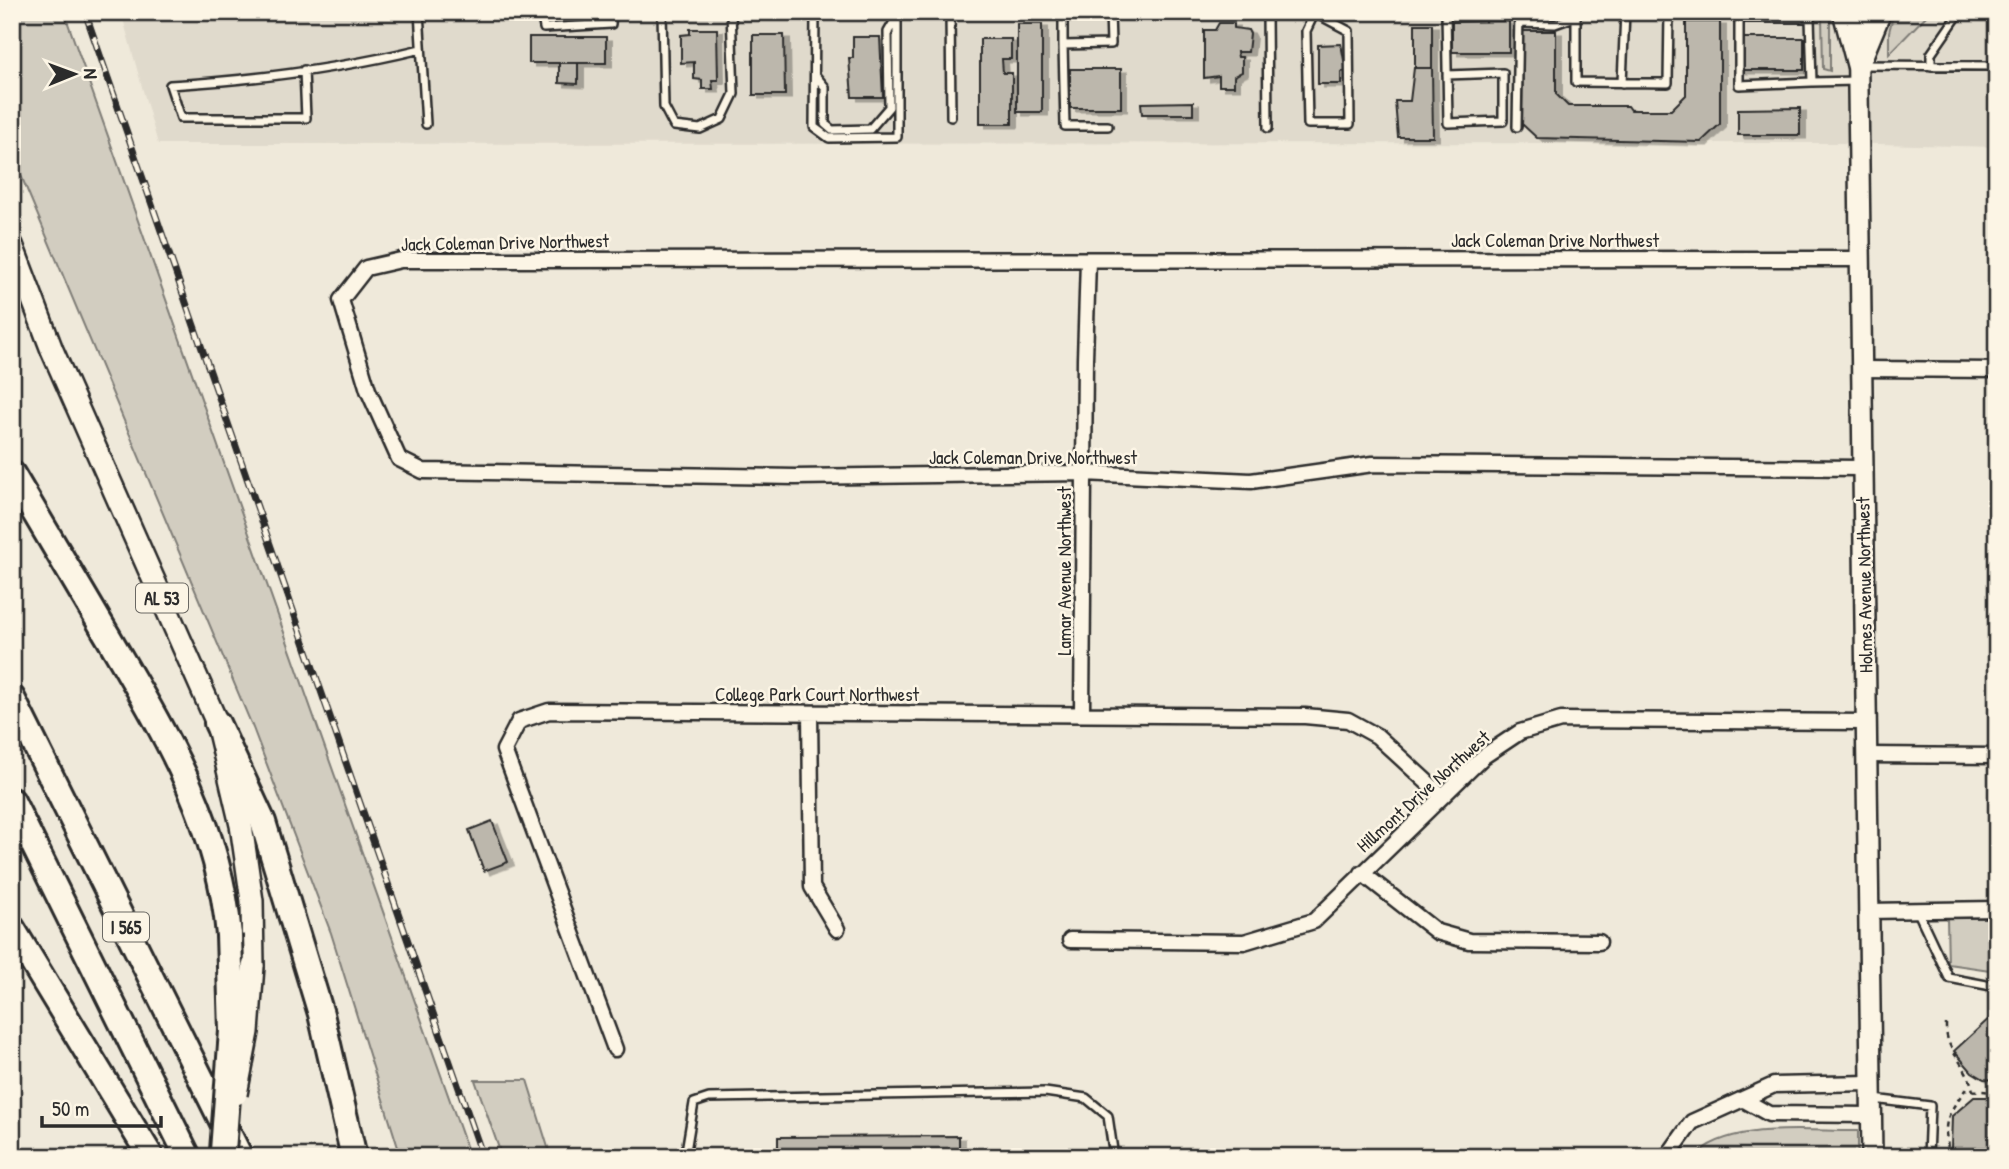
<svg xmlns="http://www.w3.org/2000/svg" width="2009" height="1169" font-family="'Patrick Hand',sans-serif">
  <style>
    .built { fill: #e0dacc }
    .green { fill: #d2cdc0; stroke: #7e7c76; stroke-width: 2 }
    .building { fill: #bcb7ac; stroke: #2b2b2b; stroke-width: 2; filter: url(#shadow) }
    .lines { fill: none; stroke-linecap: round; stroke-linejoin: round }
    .service-casing { stroke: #2b2b2b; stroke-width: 12 }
    .minor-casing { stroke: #2b2b2b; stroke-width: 19 }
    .secondary-casing { stroke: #2b2b2b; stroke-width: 24 }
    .primary-casing { stroke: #2b2b2b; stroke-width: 26 }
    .motorway-casing { stroke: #2b2b2b; stroke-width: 30 }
    .path { stroke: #2b2b2b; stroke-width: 2.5; stroke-dasharray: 5 5; stroke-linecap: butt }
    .service { stroke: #fcf5e5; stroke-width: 7 }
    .minor { stroke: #fcf5e5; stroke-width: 14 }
    .secondary { stroke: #fcf5e5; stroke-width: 19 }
    .primary { stroke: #fcf5e5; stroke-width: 21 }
    .motorway { stroke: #fcf5e5; stroke-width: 24 }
    .rail-casing { stroke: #2b2b2b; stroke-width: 7 }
    .rail { stroke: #fcf5e5; stroke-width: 4.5; stroke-dasharray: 13; stroke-linecap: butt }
    .primary-bridge-casing { stroke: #2b2b2b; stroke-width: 26; stroke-linecap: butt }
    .motorway-bridge-casing { stroke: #2b2b2b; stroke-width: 30; stroke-linecap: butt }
    .primary-bridge { stroke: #fcf5e5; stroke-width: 21 }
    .motorway-bridge { stroke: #fcf5e5; stroke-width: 24 }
    .labels { text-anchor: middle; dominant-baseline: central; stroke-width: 5; stroke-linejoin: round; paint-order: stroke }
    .shield { fill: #fcf5e5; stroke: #6a6863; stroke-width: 2 }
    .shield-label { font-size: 18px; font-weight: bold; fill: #2b2b2b }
    .street-label { font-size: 19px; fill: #2b2b2b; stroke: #fcf5e5 }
  </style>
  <defs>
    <filter id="shadow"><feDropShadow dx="6" dy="3.5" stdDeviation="0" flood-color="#0004"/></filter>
  </defs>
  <rect width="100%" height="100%" fill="#efe9da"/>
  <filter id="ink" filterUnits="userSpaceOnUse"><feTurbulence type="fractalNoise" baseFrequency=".0143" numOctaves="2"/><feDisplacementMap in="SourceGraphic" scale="14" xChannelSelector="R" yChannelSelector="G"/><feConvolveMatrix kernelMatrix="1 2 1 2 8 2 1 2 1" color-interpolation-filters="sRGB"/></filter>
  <g filter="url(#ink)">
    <path class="built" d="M121 12H1997V147L1838 143 158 144Z"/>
    <path class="green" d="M17 12H64L470 1157H401L331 933 253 728 12 154V29Z
      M1819 12H1830V71L1823 69 1822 16Z
      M1894 12H1930L1889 54V32Z
      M1947 918H1997V971L1948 964Z
      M475 1080H527L551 1157H502Z
      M1858 1131V1157H1694C1727 1120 1811 1132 1858 1131Z"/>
    <path class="building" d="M1509 21V52H1452V22Z
      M1686 22H1720V124L1701 142 1537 138 1522 124 1523 31H1556V94L1568 106H1628L1631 110H1671L1686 95Z
      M1219 23H1234V28L1248 30 1250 34 1248 52H1237L1238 57H1242V72L1234 76V86H1219V76L1204 78V30H1215Z
      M1017 24H1042V112H1017Z
      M1415 24H1432V68H1415Z
      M690 29H717L718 80H712L713 89H702V80L694 79V62L681 63V35L690 34Z
      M753 35H784L785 95H753Z
      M529 37H606V63H529Z
      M853 37H880L883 97H852L849 58H853Z
      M1740 38H1804V70H1740Z
      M980 39H1011V59H1002L1003 73H1012V124H980Z
      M1341 44 1346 71 1341 72V84H1318V45Z
      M559 63H578V84L559 83Z
      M1414 68H1432L1433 137H1398L1395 101H1410Z
      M1070 69H1121V108H1070Z
      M1193 102V114H1142L1141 103Z
      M1800 108V135H1738V109Z
      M492 821 508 862 484 871 469 830Z
      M1993 1015H1997V1080L1984 1079 1972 1072 1954 1051Z
      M1974 1097H1997V1157H1960L1951 1148 1952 1116Z
      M959 1136V1157H778V1137Z"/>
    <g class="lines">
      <defs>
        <path id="service" d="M419 12 426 124
          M541 12 544 28 611 24 612 12
          M662 12 664 107 674 126 700 129 722 119 734 94 731 12
          M815 12 814 127 829 138 897 137V12
          M950 12 951 117
          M1267 12 1268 128
          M1446 12 1448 123 1503 121V73L1447 75
          M1576 12V82L1668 83 1669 12
          M1754 12V18H1810L1812 82 1857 81
          M1315 13 1349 31 1350 124H1308L1306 31 1315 12
          M898 15 950 13
          M1754 18H1739V85L1812 82
          M1519 23 1555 24 1577 16
          M1063 45V12
          M1862 65 1997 66
          M1931 66V54L1960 12
          M304 70 306 118H181L170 85C255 80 339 69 421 49
          M815 75 825 87V124L832 130 870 129 889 107 888 32 898 15
          M1622 83 1625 12
          M1108 126H1065L1063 45 1111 44 1110 12
          M1517 127 1519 12
          M1917 910 1949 978 1997 987
          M1874 1099 1930 1106 1928 1157
          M686 1151 694 1103 709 1098 1045 1092 1086 1098 1108 1116 1114 1157"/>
        <path id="minor" d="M1860 259 401 260 366 268 341 300 368 390 399 459 423 471 795 477 1084 473 1251 481 1373 464 1862 468
          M1861 369 1997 370
          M810 713 812 887 837 929
          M1082 713 1085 359 1088 260
          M1865 755 1997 756
          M1362 873 1437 932 1469 941 1599 942
          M1867 911 1997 909
          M1070 940 1244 942 1314 921 1484 756 1520 732 1561 720 1865 722
          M615 1049 504 750 519 721 549 711 1305 716 1348 720 1377 736 1441 795
          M1744 1100 1769 1114 1870 1115
          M1667 1157 1692 1122 1774 1085 1870 1083"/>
        <path id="secondary" d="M1857 12 1872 1157"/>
        <path id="primary" d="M1844 12 1858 65
          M1858 65 1880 12
          M12 245 52 350 217 723 241 825 252 901 253 966"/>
        <path id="motorway" d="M12 474C46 531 79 588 113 645 168 739 219 824 229 935
          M12 698 240 1157
          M217 723 263 822 321 1014 354 1157
          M12 801 188 1157
          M12 928 151 1157"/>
      </defs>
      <use href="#service" class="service-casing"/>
      <use href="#minor" class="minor-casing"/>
      <use href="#secondary" class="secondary-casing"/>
      <use href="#primary" class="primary-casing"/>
      <use href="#motorway" class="motorway-casing"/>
      <path class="path" d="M1946 1024C1945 1054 1967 1061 1973 1091
        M1945 1157C1951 1146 1945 1139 1946 1128 1947 1113 1957 1102 1965 1090L1997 1092"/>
      <use href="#service" class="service"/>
      <use href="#minor" class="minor"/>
      <use href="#secondary" class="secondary"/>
      <use href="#primary" class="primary"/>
      <use href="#motorway" class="motorway"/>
      <defs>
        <path id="rail" d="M85 12 483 1157"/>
      </defs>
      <use href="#rail" class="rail-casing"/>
      <use href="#rail" class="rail"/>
      <defs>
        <path id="primary-bridge" d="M236 1094 248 1032 253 966"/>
        <path id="motorway-bridge" d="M223 1151 232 1031 229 935"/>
      </defs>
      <use href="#primary-bridge" class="primary-bridge-casing"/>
      <use href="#motorway-bridge" class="motorway-bridge-casing"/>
      <use href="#primary-bridge" class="primary-bridge"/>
      <use href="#motorway-bridge" class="motorway-bridge"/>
    </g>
  </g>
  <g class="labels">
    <g class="shield">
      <rect x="136" y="583.5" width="52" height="29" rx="5"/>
      <rect x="103" y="912.5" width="46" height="29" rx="5"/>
    </g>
    <g class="shield-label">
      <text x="162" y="598">AL 53</text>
      <text x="126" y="927">I 565</text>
    </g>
    <g class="street-label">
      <text x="1555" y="240">Jack Coleman Drive Northwest</text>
      <text transform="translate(505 242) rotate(-1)">Jack Coleman Drive Northwest</text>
      <text x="1033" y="457">Jack Coleman Drive Northwest</text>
      <text transform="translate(1064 571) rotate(-90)">Lamar Avenue Northwest</text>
      <text transform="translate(1864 585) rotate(-91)">Holmes Avenue Northwest</text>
      <text x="817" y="694">College Park Court Northwest</text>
      <text transform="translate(1423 791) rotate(-42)">Hillmont Drive Northwest</text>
    </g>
  </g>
  <rect width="2009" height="1169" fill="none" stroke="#fcf5e5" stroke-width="42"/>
  <rect x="21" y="21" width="1967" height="1127" fill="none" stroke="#2b2b2b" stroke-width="2.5" filter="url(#ink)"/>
  <g transform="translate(74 74) rotate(89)" stroke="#fcf5e5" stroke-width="5" paint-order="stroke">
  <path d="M0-5L12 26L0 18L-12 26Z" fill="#2b2b2b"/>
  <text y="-10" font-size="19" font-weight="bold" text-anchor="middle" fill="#2b2b2b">N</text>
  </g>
  <path d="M42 1116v10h119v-10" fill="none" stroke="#2b2b2b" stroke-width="3.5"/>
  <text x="52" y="1116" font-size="21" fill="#2b2b2b" stroke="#fcf5e5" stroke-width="5" paint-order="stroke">50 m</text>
</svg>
